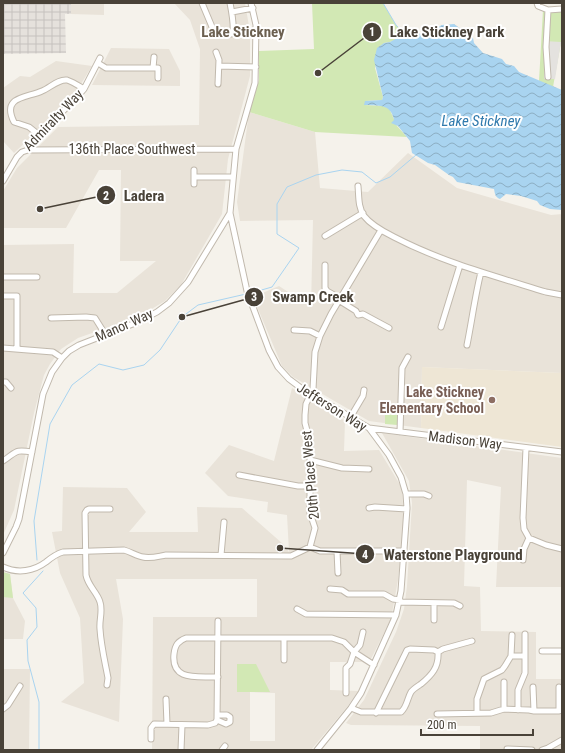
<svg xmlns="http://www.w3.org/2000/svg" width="565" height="753" font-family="'Roboto Condensed',sans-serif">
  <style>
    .residential { fill: #e9e3d9; fill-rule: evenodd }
    .industrial { fill: url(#industrial-grid) }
    .education { fill: #eee6d5 }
    .green { fill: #d2e8b4 }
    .parking { fill: #e4e2df }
    .water { fill: url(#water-waves) }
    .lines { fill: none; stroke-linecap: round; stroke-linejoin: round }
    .stream { stroke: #a9d4f0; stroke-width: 1 }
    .minor-casing { stroke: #c1b9ad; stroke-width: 7 }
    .minor { stroke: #fff; stroke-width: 5 }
    .education-dot { fill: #8d6e63; stroke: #fff; stroke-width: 1.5 }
    .labels { text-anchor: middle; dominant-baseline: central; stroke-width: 4; stroke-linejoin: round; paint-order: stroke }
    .street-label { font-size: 14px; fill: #494238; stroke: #fff }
    .education-label { font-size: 14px; font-weight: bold; fill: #785e54; stroke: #fff; text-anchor: end }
    .neighbourhood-label { font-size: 15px; font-weight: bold; fill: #6c6050; stroke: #fff }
    .water-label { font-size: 15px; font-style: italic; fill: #307aad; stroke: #fff }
    .leader { fill: none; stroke: #494238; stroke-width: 1.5 }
    .callout-dot { fill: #494238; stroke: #fff; stroke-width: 1.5 }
    .mark-label { font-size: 12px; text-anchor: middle; font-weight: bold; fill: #fff }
    .callout-label { font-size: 15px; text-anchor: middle; font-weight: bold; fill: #494238; stroke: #fff; stroke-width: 4; stroke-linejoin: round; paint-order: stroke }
  </style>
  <defs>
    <pattern id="industrial-grid" width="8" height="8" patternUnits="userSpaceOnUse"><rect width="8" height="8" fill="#e5e1dc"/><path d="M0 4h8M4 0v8" fill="none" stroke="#c6c2be"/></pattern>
    <pattern id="water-waves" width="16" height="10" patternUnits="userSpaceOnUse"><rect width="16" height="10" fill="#a9d4f0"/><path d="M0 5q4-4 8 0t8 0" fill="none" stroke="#8caec3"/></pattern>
  </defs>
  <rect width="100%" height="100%" fill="#f5f2eb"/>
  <path class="residential" d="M71 3H104V15L71 14Z
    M174 3H245L250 32V76L228 159 222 214 181 285 165 301 140 316 78 338 61 349 50 364 44 375 34 413 14 510 3 535V245L74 244 73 293H117L156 261H120L121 170H99L66 228H3V191L17 168 58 127 199 125 200 49 190 20Z
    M111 48 169 49 180 71V86L92 85Z
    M56 61 92 66 73 97 14 153 3 141V88L20 76 30 77Z
    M249 112 315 132 320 188 368 192 408 153 457 188 551 215 562 214V373L422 367 421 428 369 421 293 377 282 366 253 297 279 286 311 307 313 220 240 221 237 202Z
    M292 388 345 421 344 451 379 450 402 488 403 505V533L398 580 391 619 368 665 362 662H330V690L359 691 347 707 311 750H152L153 617H257V579H116L123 619 119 722 61 702 84 683 80 618 60 573 52 532 62 531 63 487 127 488 146 512 129 532H198L197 507 242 508 283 544 289 552 287 515 267 512 268 502 228 496 205 473 229 445 274 461ZM250 692 275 693V741H250Z
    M382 433 562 458V587H496L501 487 467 480 464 586 480 587 481 631 536 632V679H562V750H480V726L351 725 346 723 364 700 396 632 404 609 407 586 412 503 409 481Z
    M3 572 10 574 13 598 25 621 23 639H3Z
    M3 669H30L29 750H3Z"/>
  <path class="industrial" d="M3 3H71V14H65L66 53 3 54Z"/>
  <path class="education" d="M422 367 562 373V447L421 428Z"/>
  <path class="green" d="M312 3H383L396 25 406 35 390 42 384 43 375 68 383 97 382 100 365 101V105L383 106 389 108 397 126 407 137 315 132 249 112 259 80V51L314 49Z
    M543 10 562 11 561 42 553 87 539 81Z
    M385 409H398V425L385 424Z
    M3 572 10 574 13 598 3 597Z
    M237 664H256L270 692H237Z"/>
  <path class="parking" d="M544 41 561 42 555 79H544Z"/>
  <path class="water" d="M454 24 473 38 474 43 483 53 502 59 506 64 514 66 519 72 562 90V210L550 209 540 205 537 201 521 196 506 194 500 199C495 197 495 194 494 189L457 182 453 177 449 175 435 165 428 163 412 153 410 141 398 126 391 123 394 120C391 103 378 106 364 105L365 101 382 100 383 97 374 60 377 48 384 43 390 42 401 36 413 35 433 30 442 25Z"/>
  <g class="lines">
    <path class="stream" d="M383 3 396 25 406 35
      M251 293 272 287 299 248 277 234V204L287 187 316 175 342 170 362 172 376 183 390 177 416 155
      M37 560 34 521 50 424 72 385 99 364 123 370 144 365 160 350 182 317 198 305 246 294
      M39 750V702L28 661 27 640 37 627 36 608 23 593 43 571"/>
    <defs>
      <path id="minor" d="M202 3 215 34H231L233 33C234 23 232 13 230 3
        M537 3 538 6 548 10 562 9
        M548 10 546 47 548 77
        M232 12 253 8
        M216 52 219 60 218 84
        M98 63 106 68H158V78
        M219 66 256 67
        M153 68 154 57
        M39 135 29 127 14 122C1 96 27 98 42 91 50 88 58 79 67 80 73 82 79 86 84 89
        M28 150 236 149
        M194 177H233
        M3 181 17 157 22 152 28 150 39 135 77 97 84 89 100 58
        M194 184V170
        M358 186C359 197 358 207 364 216 371 225 384 232 394 237 442 262 494 276 546 292L562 295
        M230 213 247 291 269 350 278 367 289 379 301 388 369 428 389 455 401 477 406 494 407 508 401 591 396 615 361 693 351 708 317 750
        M325 236 363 213
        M325 265V288L327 291 341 299
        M3 277H37
        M3 296H17V348
        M340 301 356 311 358 315 363 314 389 328
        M51 318 86 317 95 318 105 334
        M441 327 460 265
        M294 330 310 331 320 336
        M467 345C472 320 475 296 481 272
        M3 348 53 352 62 358
        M3 382H6L11 388
        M350 418 363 396 364 390
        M369 428 562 452
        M400 432 402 368 408 357
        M526 448 523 518 524 529 529 538
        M310 460 342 468 369 469
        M3 461C17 452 14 449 32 452
        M239 475 298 486H309
        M406 494H424L429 496
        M369 508 375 507 407 509
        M529 538 546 545 562 549
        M310 547 315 528 310 513V442L305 423V415L306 404 313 389 315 352 320 336 331 314 381 230
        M337 551 338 573
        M3 553 16 527 19 519 43 394 52 372 62 358 69 351 79 345 138 322 157 312 169 303 188 282 230 213 236 149 255 83 256 25 251 3
        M221 555 224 522
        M404 555H427
        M523 560 524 549 529 538
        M3 567C18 574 34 571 46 562 52 557 56 554 63 552L124 550C131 552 137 556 143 557 151 559 159 556 166 555L291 556 310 547 320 551H404
        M330 589 342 590 348 594H384L393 599 400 600
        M399 602 454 603 460 606
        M297 609 306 614 396 615
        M434 620V603
        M542 651H562
        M511 656H525
        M284 660V638
        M218 677C198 676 171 682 174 654 175 645 178 641 186 638H332L344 642 354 652 374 665
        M504 682V709
        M107 685 108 678C105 662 101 646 100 629 99 620 103 611 100 602 97 592 88 586 86 575L85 513 87 510 89 509H110
        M533 687 534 711
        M559 687V711
        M346 693V668L350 664 354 652 360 645 363 632
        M166 699 167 724
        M351 708 361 712H401C407 707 407 699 411 692 413 689 418 686 421 684 432 675 439 667 438 652
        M3 709 8 705 20 686
        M518 710V690L525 673V634
        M376 713 407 650 410 649 434 650 438 652 443 649 472 641
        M477 713V699L484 679 502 670 505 666 511 656 512 635
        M437 714 491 713 504 709 529 710 534 711H558L562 710
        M217 720 226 724 230 722V717L227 715H218
        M151 739V728L154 724 208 725 215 723 217 720 218 621
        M507 749 532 750
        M181 750 182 725
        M222 750 225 746
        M542 750 548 748 562 740"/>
    </defs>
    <use href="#minor" class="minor-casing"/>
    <use href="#minor" class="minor"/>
  </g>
  <circle class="education-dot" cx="492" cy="400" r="4"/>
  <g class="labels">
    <g class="street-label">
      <text transform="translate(53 120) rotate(-46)">Admiralty Way</text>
      <text x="132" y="149">136th Place Southwest</text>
      <text transform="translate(124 325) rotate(-24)">Manor Way</text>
      <text transform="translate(332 407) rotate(32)">Jefferson Way</text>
      <text transform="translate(465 440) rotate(7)">Madison Way</text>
      <text transform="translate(310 475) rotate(-95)">20th Place West</text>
    </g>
    <g class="education-label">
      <text x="484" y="392">Lake Stickney<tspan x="484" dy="16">Elementary School</tspan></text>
    </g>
    <g class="neighbourhood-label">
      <text x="243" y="32">Lake Stickney</text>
    </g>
    <g class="water-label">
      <text x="481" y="121">Lake Stickney</text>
    </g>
  </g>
  <path class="leader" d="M318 73L372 32M40 209L106 195M182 317L254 297M280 548L365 554"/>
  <g class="callout-dot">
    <circle cx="318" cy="73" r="4"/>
    <circle cx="40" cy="209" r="4"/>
    <circle cx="182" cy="317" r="4"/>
    <circle cx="280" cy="548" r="4"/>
    <circle cx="372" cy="32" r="10"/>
    <circle cx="106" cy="195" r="10"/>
    <circle cx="254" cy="297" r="10"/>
    <circle cx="365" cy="554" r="10"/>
  </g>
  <g class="mark-label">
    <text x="372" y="36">1</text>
    <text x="106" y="200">2</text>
    <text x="254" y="301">3</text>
    <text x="365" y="559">4</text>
  </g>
  <g class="callout-label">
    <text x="447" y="37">Lake Stickney Park</text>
    <text x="144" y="201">Ladera</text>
    <text x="313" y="302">Swamp Creek</text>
    <text x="453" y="560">Waterstone Playground</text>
  </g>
  <rect width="565" height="753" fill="none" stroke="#494238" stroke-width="8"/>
  <path d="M421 729v6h112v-6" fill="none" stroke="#494238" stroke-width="2"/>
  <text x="427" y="729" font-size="12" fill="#494238" stroke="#ffffff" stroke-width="3" paint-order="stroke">200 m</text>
</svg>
